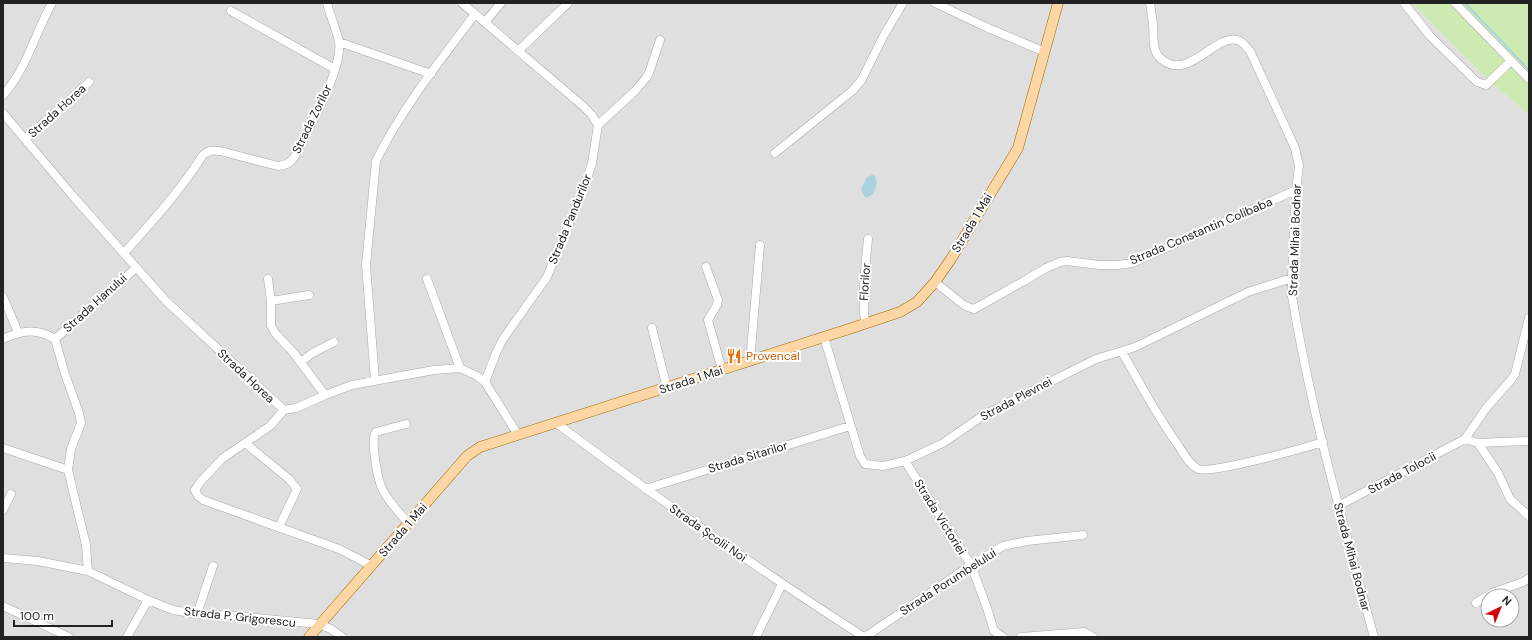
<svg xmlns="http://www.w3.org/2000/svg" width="1532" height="640" font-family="'DM Sans',sans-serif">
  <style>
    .residential { fill: #e0dfdf; fill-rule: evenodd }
    .grass { fill: #cdebb0 }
    .water { fill: #aad3df }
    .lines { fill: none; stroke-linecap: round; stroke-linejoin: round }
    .stream { stroke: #aad3df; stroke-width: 2 }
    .minor-casing { stroke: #a9a9a9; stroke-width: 9 }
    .major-casing { stroke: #a06b00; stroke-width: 11 }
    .minor { stroke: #fff; stroke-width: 8 }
    .major { stroke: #fcd6a4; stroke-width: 10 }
    .labels { text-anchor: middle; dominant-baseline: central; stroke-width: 4; stroke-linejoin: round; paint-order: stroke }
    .street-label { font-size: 12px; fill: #222; stroke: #fff }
    .food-label { font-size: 12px; fill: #c56008; stroke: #fff; text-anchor: start }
  </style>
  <rect width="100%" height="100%" fill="#f2efe9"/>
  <path class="residential" d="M3 3H1412L1490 82 1529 114V637H3ZM1488 596H1512V620H1488Z"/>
  <path class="grass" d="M1412 3H1529V114L1490 82Z"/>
  <path class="water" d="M872 175 875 176C879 185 875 194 867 198L864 196 861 189 867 177Z"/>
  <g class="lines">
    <path class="stream" d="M1465 3 1529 70"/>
    <defs>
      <path id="minor" d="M462 3 583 106 591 114 598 125 592 163 586 182 547 277 503 339 496 353 485 382
        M935 3 988 28 1045 52
        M1150 3C1151 10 1152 17 1153 24 1154 33 1152 44 1156 52 1157 55 1161 59 1164 61 1189 79 1215 35 1237 40 1243 41 1246 47 1250 51L1295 148 1299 166 1296 190 1292 278V296C1311 411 1343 524 1374 637
        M1404 3 1430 36 1477 82 1486 85 1511 61
        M1455 3 1529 79
        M231 11 335 69
        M485 22 501 3
        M339 42 431 74
        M518 51 568 3
        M3 95C27 69 35 33 52 3
        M3 113 72 195 166 301 284 410 296 408 325 395 352 385 434 370 460 368 477 376 485 382 518 435
        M598 125 635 91 646 78 649 73 660 40
        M25 139 89 82
        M775 153 852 91 861 81 884 35 903 3
        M124 253C152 222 180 191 203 155 209 150 213 150 220 151L278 166C287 165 290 163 295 156 308 129 343 70 339 41 336 29 330 15 327 3
        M706 267 718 300 717 305 708 320 722 370
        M268 279 271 301V325L275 333 293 352 325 395
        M427 279 460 368
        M935 282 965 306 974 309 1024 281 1046 268 1060 262 1067 261 1099 265H1118L1132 263 1296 190
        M3 297 18 332
        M271 301 309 295
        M865 324C862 295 865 268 868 239
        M652 328 667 388
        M824 337 860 456 865 464 883 466 905 461 943 443 984 415 1096 359 1135 347 1248 292 1292 278
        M3 339C22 330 37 328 55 339
        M1122 352C1141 385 1158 418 1180 448 1185 456 1190 465 1198 469 1212 474 1304 448 1323 442
        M750 361 760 245
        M301 362 311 354 334 342
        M375 380 366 265 376 161C402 108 440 61 475 14
        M284 410 270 426 223 458 201 481 195 490 198 496 203 500 339 549 372 566
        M556 423C657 498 759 570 864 637
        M406 424 376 432C370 440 378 484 384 492 390 504 401 514 409 524
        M1465 439 1478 443 1529 441
        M245 443 289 479 297 489 279 527
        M1478 443 1498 473 1510 499 1529 516
        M3 448 68 470
        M905 461 971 565 987 608 994 631 1003 637
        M645 489 850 426
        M1338 506 1465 439 1487 407 1511 380 1515 374 1529 318
        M3 510 11 494
        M3 558 38 561 88 571 148 600 173 610 197 614 235 616 319 624 331 629 342 637
        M88 571 86 545 68 470 71 449 81 423 79 413 65 374 55 339 136 268
        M1476 603 1492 593 1523 582 1529 578
        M3 606 69 637
        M197 614 213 566
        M127 637 148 600
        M756 637 782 584
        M865 637 971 565 1003 546 1027 541 1083 535
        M1021 637 1084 632 1093 637"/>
      <path id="major" d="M309 637 467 456 480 447 852 328 900 312 917 302 935 282 951 259 1018 148 1058 3"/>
    </defs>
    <use href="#minor" class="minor-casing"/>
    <use href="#major" class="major-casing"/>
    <use href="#minor" class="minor"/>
    <use href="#major" class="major"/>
  </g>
  <defs>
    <symbol id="restaurant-bare" viewBox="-9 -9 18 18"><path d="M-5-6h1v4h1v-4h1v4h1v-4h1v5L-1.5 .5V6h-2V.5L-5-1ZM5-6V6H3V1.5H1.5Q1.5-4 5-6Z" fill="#e8710a" stroke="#fff" stroke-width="2.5" paint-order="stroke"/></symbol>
  </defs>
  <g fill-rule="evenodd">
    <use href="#restaurant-bare" x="723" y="345" width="22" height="22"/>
  </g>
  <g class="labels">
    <g class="street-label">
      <text transform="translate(57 111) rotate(-42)">Strada Horea</text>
      <text transform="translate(312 119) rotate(-64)">Strada Zorilor</text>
      <text transform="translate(570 219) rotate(-68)">Strada Pandurilor</text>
      <text transform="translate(972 223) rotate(-59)">Strada 1 Mai</text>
      <text transform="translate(1201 231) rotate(-23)">Strada Constantin Colibaba</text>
      <text transform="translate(1295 240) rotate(-88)">Strada Mihai Bodnar</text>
      <text transform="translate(865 282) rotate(-86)">Florilor</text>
      <text transform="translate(95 303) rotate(-42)">Strada Hanului</text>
      <text transform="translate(246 376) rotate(43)">Strada Horea</text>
      <text transform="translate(691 380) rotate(-18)">Strada 1 Mai</text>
      <text transform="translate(1016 399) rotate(-28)">Strada Plevnei</text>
      <text transform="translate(748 457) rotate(-17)">Strada Sitarilor</text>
      <text transform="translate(1402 473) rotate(-28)">Strada Tolocii</text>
      <text transform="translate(940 517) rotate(58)">Strada Victoriei</text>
      <text transform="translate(403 530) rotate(-49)">Strada 1 Mai</text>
      <text transform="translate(708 533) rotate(35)">Strada Școlii Noi</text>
      <text transform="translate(1352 557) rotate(75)">Strada Mihai Bodnar</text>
      <text transform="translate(948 582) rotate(-33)">Strada Porumbelului</text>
      <text transform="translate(240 617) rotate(6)">Strada P. Grigorescu</text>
    </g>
    <g class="food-label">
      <text x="746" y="356">Provencal</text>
    </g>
  </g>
  <rect width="1532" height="640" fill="none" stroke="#222222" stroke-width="8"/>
  <g transform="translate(1500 608) rotate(43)"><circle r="19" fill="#ffffff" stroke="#a7a7a7"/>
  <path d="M0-3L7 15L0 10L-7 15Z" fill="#d40000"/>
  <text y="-6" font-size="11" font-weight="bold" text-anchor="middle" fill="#222222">N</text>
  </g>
  <path d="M14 620v6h98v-6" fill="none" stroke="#222222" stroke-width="2"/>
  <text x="20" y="620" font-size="12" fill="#222222" stroke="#ffffff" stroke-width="3" paint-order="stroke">100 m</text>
</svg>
